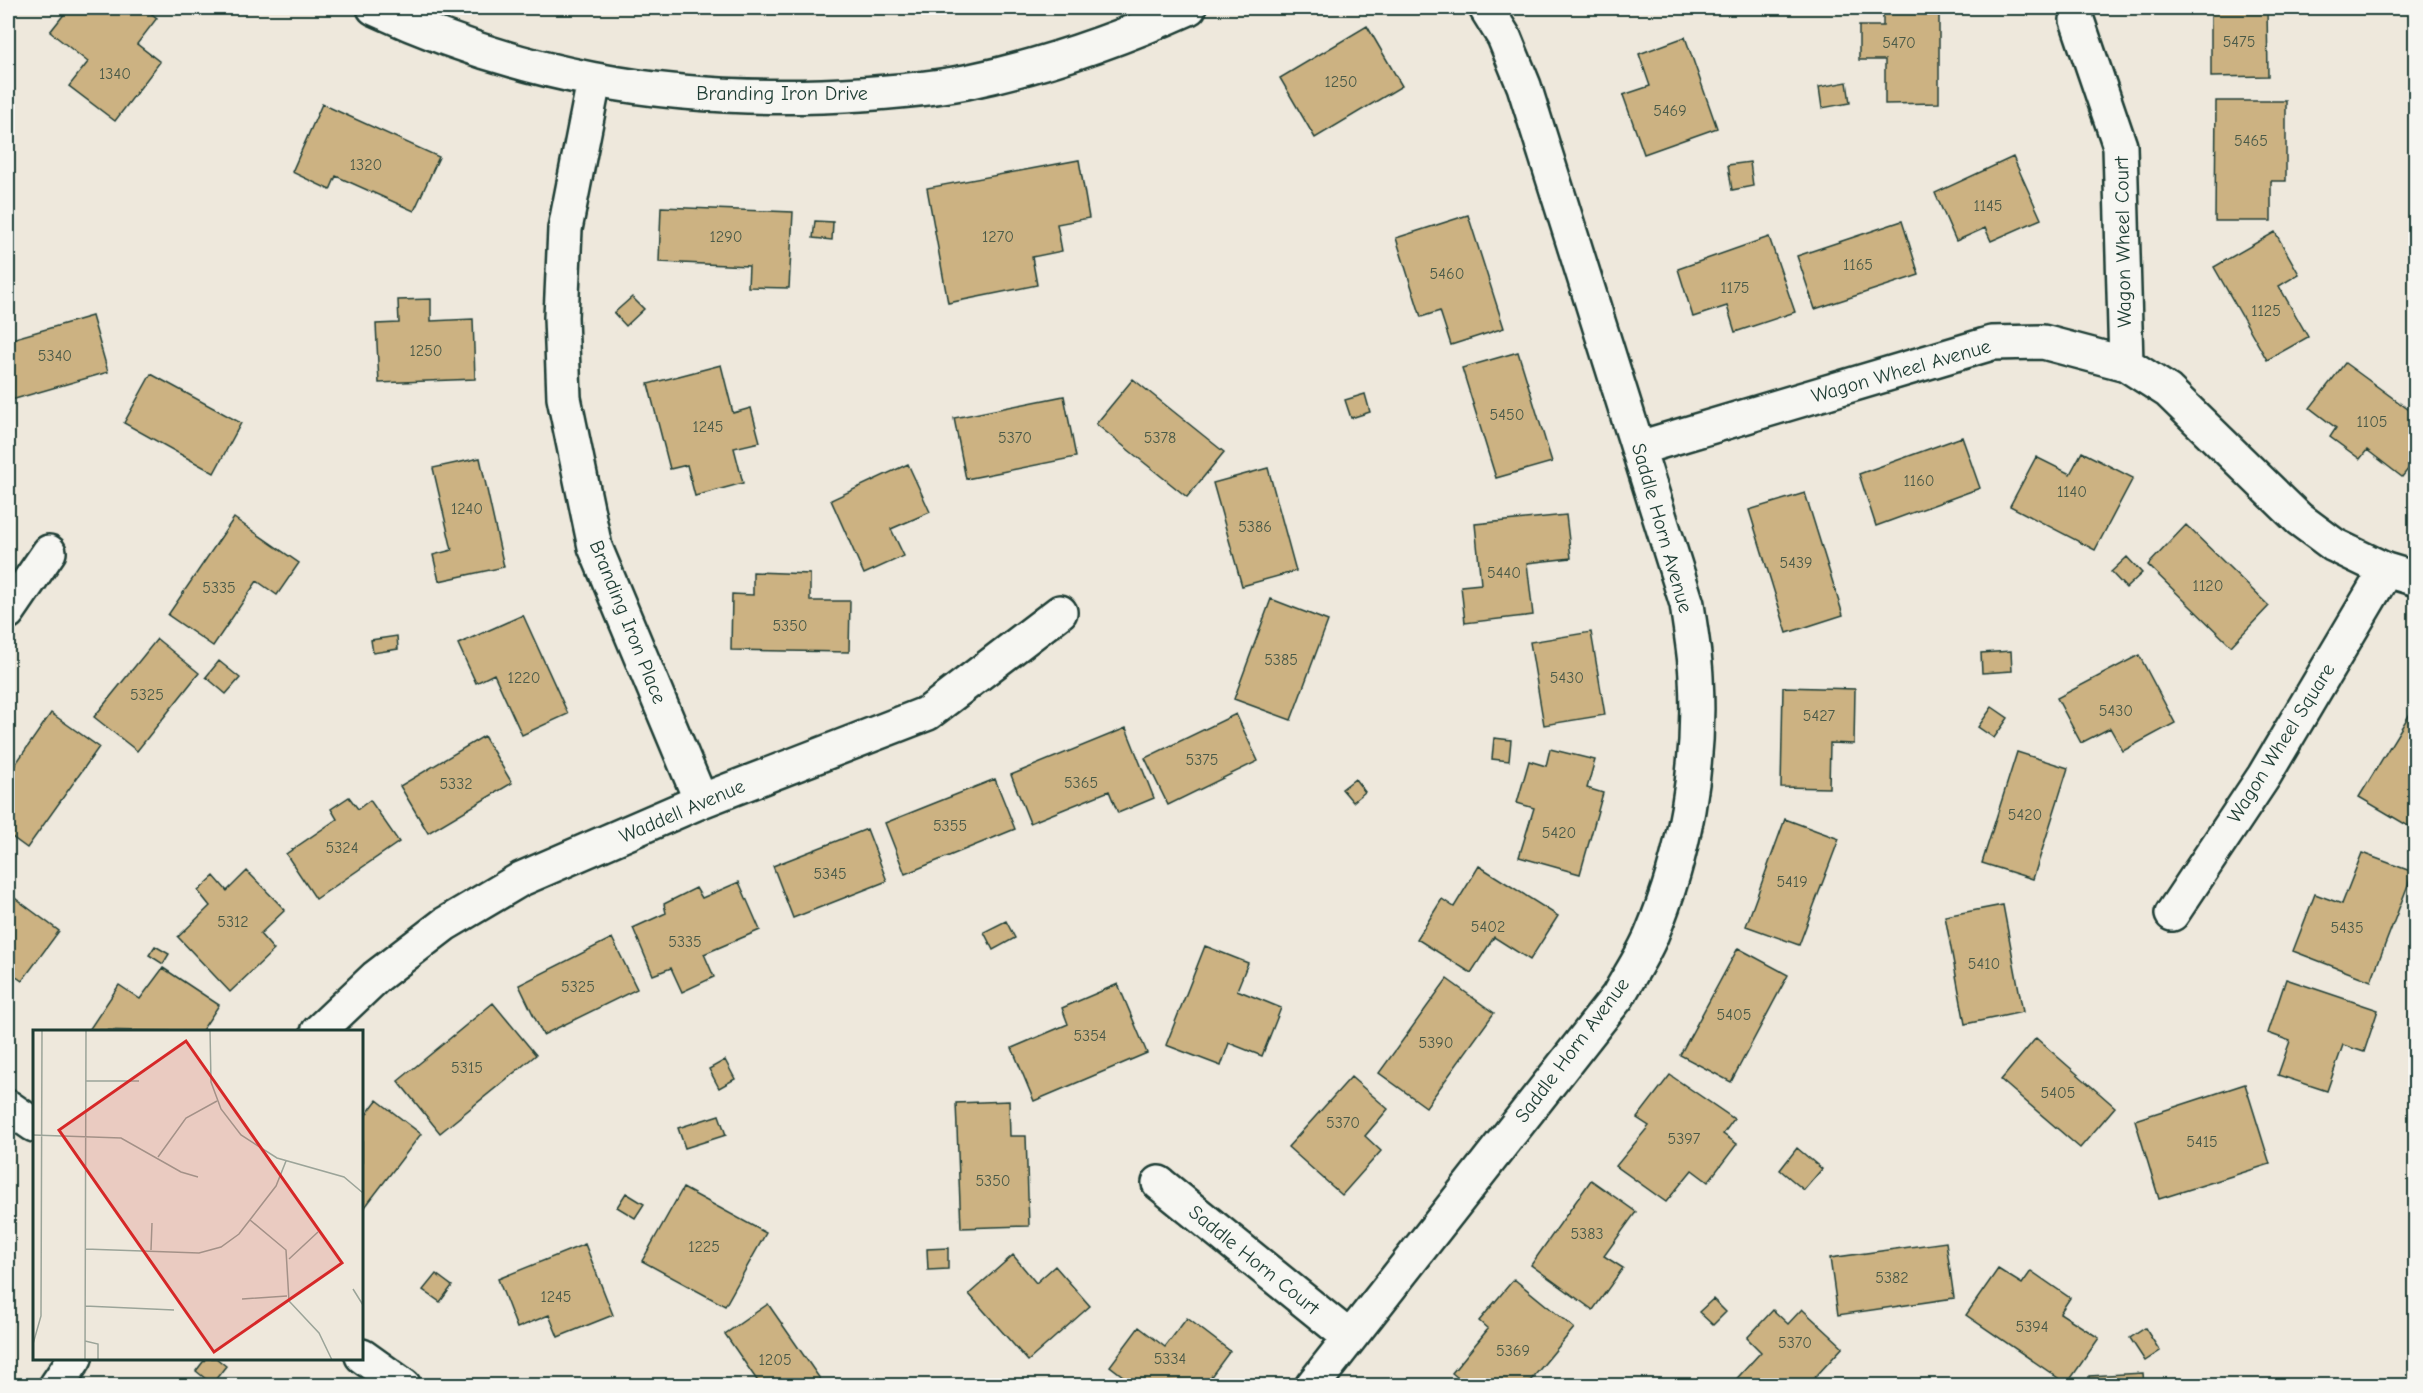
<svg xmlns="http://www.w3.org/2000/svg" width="2423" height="1393" font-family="'Comic Neue',sans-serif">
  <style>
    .building { fill: #ccb282; stroke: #1f3d34; stroke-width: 1.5 }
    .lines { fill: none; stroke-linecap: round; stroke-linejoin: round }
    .street-casing { stroke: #1f3d34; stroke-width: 38 }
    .secondary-casing { stroke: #1f3d34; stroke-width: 38 }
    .street { stroke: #f6f6f2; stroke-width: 33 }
    .secondary { stroke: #f6f6f2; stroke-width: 33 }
    .labels { text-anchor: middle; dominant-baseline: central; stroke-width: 4.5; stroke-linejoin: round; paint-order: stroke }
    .number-label { font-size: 16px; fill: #4a5a48 }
    .street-label { font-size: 20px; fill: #1f3d34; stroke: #f6f6f2 }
    .inset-road { fill: none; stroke: #9ba499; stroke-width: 1.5 }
    .view { fill: #d62828; fill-opacity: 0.15; stroke: #d62828; stroke-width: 3 }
    .inset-edge { fill: none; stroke: #1f3d34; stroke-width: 3 }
  </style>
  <rect width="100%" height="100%" fill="#eee8dc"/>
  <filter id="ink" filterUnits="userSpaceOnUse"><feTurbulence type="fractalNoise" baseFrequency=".0167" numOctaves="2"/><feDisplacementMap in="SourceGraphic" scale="12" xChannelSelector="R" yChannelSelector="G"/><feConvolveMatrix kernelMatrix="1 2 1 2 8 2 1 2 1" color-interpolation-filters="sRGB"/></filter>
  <g filter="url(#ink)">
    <path class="building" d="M69 8H144L157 18 137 44 160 62 115 121 69 86 88 62 50 32Z
      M1883 8H1939V103L1885 104V60H1859V26H1883Z
      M2211 8H2267L2268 76 2211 77Z
      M1367 26 1402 86 1315 138 1280 78Z
      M1685 37 1717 128 1644 154 1623 95 1650 86 1639 54Z
      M1847 82 1850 103 1822 108 1819 87Z
      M2216 101H2286V181H2271V221H2215Z
      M322 104 439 157 414 211 336 176 330 190 292 172Z
      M2013 157 2041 219 1991 241 1985 228 1956 241 1935 193Z
      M1079 160 1089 218 1057 224 1062 251 1032 257 1037 285 948 303 927 188Z
      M1750 162 1753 186 1732 190 1728 165Z
      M661 207 793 212 789 288 748 287 749 266 659 262Z
      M1468 215 1504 328 1451 345 1440 311 1421 317 1396 238Z
      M815 221 833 222 832 240 813 238Z
      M1902 221 1919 275 1815 309 1797 256Z
      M2275 232 2299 274 2279 286 2308 337 2267 360 2214 267Z
      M1769 237 1795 312 1735 332 1727 306 1693 317 1678 269Z
      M632 297 644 309 626 326 614 313Z
      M431 299V321L473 319 475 379 379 383 376 324 399 323 398 300Z
      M92 316 108 372 8 401V340Z
      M1518 352 1552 462 1496 478 1462 368Z
      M2345 363 2416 415V459L2402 477 2367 450 2360 459 2330 437 2336 428 2310 408Z
      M721 365 733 413 751 408 760 442 734 448 743 483 695 496 687 465 670 469 648 384Z
      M151 374 241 423 214 473 124 423Z
      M1133 379 1224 452 1187 497 1096 424Z
      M1365 394 1370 412 1351 418 1345 400Z
      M1064 396 1076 457 966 479 954 418Z
      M1962 437 1980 488 1876 526 1859 474Z
      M2082 452 2133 478 2095 550 2010 506 2036 457 2070 474Z
      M480 458 504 567 439 581 433 555 452 550 433 468Z
      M908 464 930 512 891 529 904 556 864 574 831 500Z
      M1268 468 1296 571 1242 586 1213 483Z
      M1805 493 1843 615 1787 633 1749 510Z
      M1566 515 1571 558 1527 563 1533 615 1465 623 1461 586 1481 584 1475 524Z
      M234 518 299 563 277 595 257 581 213 646 168 615Z
      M2186 525 2269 606 2231 646 2148 565Z
      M2127 557 2142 573 2126 588 2111 572Z
      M753 572 810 574V601H850L849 652 731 650 732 594 753 595Z
      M1271 599 1328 621 1291 720 1234 699Z
      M523 615 568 714 522 735 494 674 476 683 458 644Z
      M1591 632 1605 715 1544 725 1530 642Z
      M397 636 398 649 373 653 371 640Z
      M157 639 199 673 137 751 94 717Z
      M2011 651 2012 671 1982 673 1981 653Z
      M2139 655 2175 723 2123 751 2110 728 2081 743 2057 698Z
      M219 661 240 678 226 694 206 677Z
      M1783 687 1855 689 1854 744 1830 743 1829 788 1781 787Z
      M2416 704V818L2410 827 2359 797Z
      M1992 707 2008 718 1994 738 1978 727Z
      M51 713 99 747 27 848 8 834V775Z
      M1236 714 1258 761 1168 805 1145 758Z
      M1126 728 1154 798 1118 813 1109 791 1030 823 1011 775Z
      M484 736 512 783 428 833 400 786Z
      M1494 738 1511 740 1509 761 1492 759Z
      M1550 749 1595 760 1587 788 1603 793 1580 874 1519 857 1534 808 1517 803 1529 761 1546 766Z
      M2017 752 2068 768 2033 879 1982 863Z
      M995 779 1015 829 905 874 885 823Z
      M1355 779 1365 792 1353 802 1342 789Z
      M349 797 358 809 370 800 399 842 316 899 286 854 337 819 331 809Z
      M1785 819 1839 839 1799 945 1746 926Z
      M867 829 887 881 793 918 773 866Z
      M2362 853 2413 872 2371 981 2293 951 2315 894 2342 904Z
      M1479 866 1558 916 1530 960 1494 937 1471 973 1417 939 1442 899 1454 907Z
      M247 871 285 910 260 934 274 950 230 992 178 937 210 906 198 891 214 876 227 891Z
      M739 882 760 930 704 954 714 977 682 992 671 968 653 975 633 928 666 913 664 904 696 888 702 898Z
      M8 893 59 931 22 981 8 971Z
      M2003 905 2023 1012 1965 1024 1945 916Z
      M1006 921 1015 938 993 950 984 932Z
      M612 938 637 989 543 1035 519 985Z
      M155 946 169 954 163 964 149 955Z
      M1205 946 1248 963 1237 990 1281 1008 1262 1056 1229 1043 1221 1066 1166 1045Z
      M1738 948 1788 975 1731 1082 1680 1055Z
      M163 968 219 1005 201 1032 89 1030 119 985 140 999Z
      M1447 979 1494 1013 1426 1107 1379 1073Z
      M2286 979 2378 1010 2364 1052 2343 1045 2327 1091 2278 1075 2290 1041 2268 1033Z
      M1118 984 1147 1053 1034 1101 1012 1048 1068 1024 1062 1008Z
      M493 1003 536 1055 440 1133 398 1081Z
      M2036 1038 2115 1107 2080 1148 2001 1080Z
      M725 1060 735 1079 719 1088 709 1069Z
      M1670 1075 1734 1119 1723 1134 1737 1144 1708 1182 1692 1170 1666 1202 1616 1166 1649 1126 1637 1118Z
      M1351 1077 1388 1109 1365 1136 1381 1151 1342 1195 1288 1147Z
      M2245 1084 2270 1164 2159 1199 2135 1120Z
      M377 1100 421 1134 362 1211V1120Z
      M1009 1101 1010 1136H1026L1029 1226 961 1228 956 1103Z
      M719 1115 726 1135 685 1148 678 1128Z
      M1797 1148 1822 1169 1804 1190 1780 1170Z
      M1591 1180 1636 1212 1604 1256 1623 1268 1593 1310 1531 1265Z
      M683 1188 766 1233 725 1306 642 1261Z
      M626 1193 644 1204 635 1218 617 1207Z
      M1946 1242 1954 1298 1838 1315 1830 1258Z
      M585 1244 613 1315 558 1337 549 1315 517 1328 498 1279Z
      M948 1248V1269L928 1270 927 1249Z
      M1013 1255 1036 1283 1055 1266 1090 1306 1028 1361 969 1294Z
      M1998 1269 2022 1284 2031 1271 2070 1298 2060 1313 2099 1338 2067 1384 1966 1315Z
      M436 1274 452 1286 440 1302 423 1290Z
      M1514 1279 1574 1328 1526 1386H1468L1452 1373 1488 1329 1479 1321Z
      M1713 1299 1726 1312 1713 1325 1699 1312Z
      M768 1304 825 1386H761L725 1334Z
      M1802 1309 1843 1347 1807 1386H1730L1761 1352 1747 1338 1773 1310 1788 1324Z
      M1187 1318 1230 1351 1204 1386H1129L1132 1383 1110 1366 1139 1327 1165 1347Z
      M2145 1328 2160 1351 2145 1361 2130 1338Z
      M206 1358H216L226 1366 212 1384 196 1371Z
      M2143 1373 2144 1386H2089V1376Z"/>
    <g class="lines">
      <defs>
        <path id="street" d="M374 8C519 76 663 101 822 96 870 94 919 91 966 82 1043 66 1118 40 1189 8
          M2077 20 2120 146 2126 364
          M594 81 565 229 561 317 564 398 595 547 701 801
          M1639 448 1992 343 2043 342 2126 364 2168 391 2299 519 2334 545 2386 570 2416 579
          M8 612 49 552
          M2172 914 2264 776 2386 570
          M318 1032 376 977 445 924 521 879 701 801 928 713 1060 612
          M1159 1183 1349 1337
          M56 1386 75 1358
          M1312 1386 1618 996C1629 976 1642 957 1651 936 1685 855 1701 765 1696 677 1695 653 1690 628 1687 604L1524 86 1504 37 1486 8"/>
        <path id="secondary" d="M8 1107 34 1125
          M362 1356 404 1386"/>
      </defs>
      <use href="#street" class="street-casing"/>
      <use href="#secondary" class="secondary-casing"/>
      <use href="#street" class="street"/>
      <use href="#secondary" class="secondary"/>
    </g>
  </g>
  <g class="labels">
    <g class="number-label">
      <text x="2239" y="42">5475</text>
      <text x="1899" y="43">5470</text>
      <text x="115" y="74">1340</text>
      <text x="1341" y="82">1250</text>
      <text x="1670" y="111">5469</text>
      <text x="2251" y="141">5465</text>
      <text x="366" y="165">1320</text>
      <text x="1988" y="206">1145</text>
      <text x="726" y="237">1290</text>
      <text x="998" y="237">1270</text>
      <text x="1858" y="265">1165</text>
      <text x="1447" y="274">5460</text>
      <text x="1735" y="288">1175</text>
      <text x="2266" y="311">1125</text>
      <text x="426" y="351">1250</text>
      <text x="55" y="356">5340</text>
      <text x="1507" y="415">5450</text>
      <text x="2372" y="422">1105</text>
      <text x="708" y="427">1245</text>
      <text x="1015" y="438">5370</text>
      <text x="1160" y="438">5378</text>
      <text x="1919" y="481">1160</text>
      <text x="2072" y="492">1140</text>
      <text x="467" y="509">1240</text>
      <text x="1255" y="527">5386</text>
      <text x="1796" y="563">5439</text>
      <text x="1504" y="573">5440</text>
      <text x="2208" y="586">1120</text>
      <text x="219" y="588">5335</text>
      <text x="790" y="626">5350</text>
      <text x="1281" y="660">5385</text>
      <text x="524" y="678">1220</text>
      <text x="1567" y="678">5430</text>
      <text x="147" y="695">5325</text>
      <text x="2116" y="711">5430</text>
      <text x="1819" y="716">5427</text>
      <text x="1202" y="760">5375</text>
      <text x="1081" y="783">5365</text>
      <text x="456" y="784">5332</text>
      <text x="2025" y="815">5420</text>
      <text x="950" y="826">5355</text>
      <text x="1559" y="833">5420</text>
      <text x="342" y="848">5324</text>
      <text x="830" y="874">5345</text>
      <text x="1792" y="882">5419</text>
      <text x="233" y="922">5312</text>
      <text x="1488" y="927">5402</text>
      <text x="2347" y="928">5435</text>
      <text x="685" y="942">5335</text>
      <text x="1984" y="964">5410</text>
      <text x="578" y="987">5325</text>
      <text x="1734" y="1015">5405</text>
      <text x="1090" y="1036">5354</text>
      <text x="1436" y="1043">5390</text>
      <text x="467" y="1068">5315</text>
      <text x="2058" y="1093">5405</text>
      <text x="1343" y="1123">5370</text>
      <text x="1684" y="1139">5397</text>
      <text x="2202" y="1142">5415</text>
      <text x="993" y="1181">5350</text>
      <text x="1587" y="1234">5383</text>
      <text x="704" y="1247">1225</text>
      <text x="1892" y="1278">5382</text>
      <text x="556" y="1297">1245</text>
      <text x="2032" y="1327">5394</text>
      <text x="1795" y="1343">5370</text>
      <text x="1513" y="1351">5369</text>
      <text x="1170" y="1359">5334</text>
      <text x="775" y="1360">1205</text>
    </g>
    <g class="street-label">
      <text x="782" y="93">Branding Iron Drive</text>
      <text transform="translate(2123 242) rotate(-91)">Wagon Wheel Court</text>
      <text transform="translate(1901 371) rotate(-16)">Wagon Wheel Avenue</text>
      <text transform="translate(1662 528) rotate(74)">Saddle Horn Avenue</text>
      <text transform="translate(628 622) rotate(68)">Branding Iron Place</text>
      <text transform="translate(2281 743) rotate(-58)">Wagon Wheel Square</text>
      <text transform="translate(682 811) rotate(-23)">Waddell Avenue</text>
      <text transform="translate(1572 1050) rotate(-53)">Saddle Horn Avenue</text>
      <text transform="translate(1254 1260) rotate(39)">Saddle Horn Court</text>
    </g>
  </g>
  <g transform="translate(33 1030)">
    <rect width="330" height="330" fill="#eee8dc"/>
    <path class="inset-road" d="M177 0 178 52 188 79 208 105 244 128 311 147 330 163M53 51H106M0 105 88 108 148 142 165 147M125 127 153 88 184 71M217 190 253 220 256 271 286 303 299 330M52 219 166 223 188 217 206 204 243 156 253 131M118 220 119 193M256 229 285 202M320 259 330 275M209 269 254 266M52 276 141 280M52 311 65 314V330M0 314 8 286 9 0M52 330 53 0"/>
    <path class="view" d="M153 11 309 233 181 322 26 100Z"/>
    <rect width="330" height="330" class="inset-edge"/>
  </g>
  <rect width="2423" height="1393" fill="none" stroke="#f6f6f2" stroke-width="30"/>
  <rect x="15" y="15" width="2393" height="1363" fill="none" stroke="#1f3d34" stroke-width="2" filter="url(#ink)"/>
</svg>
